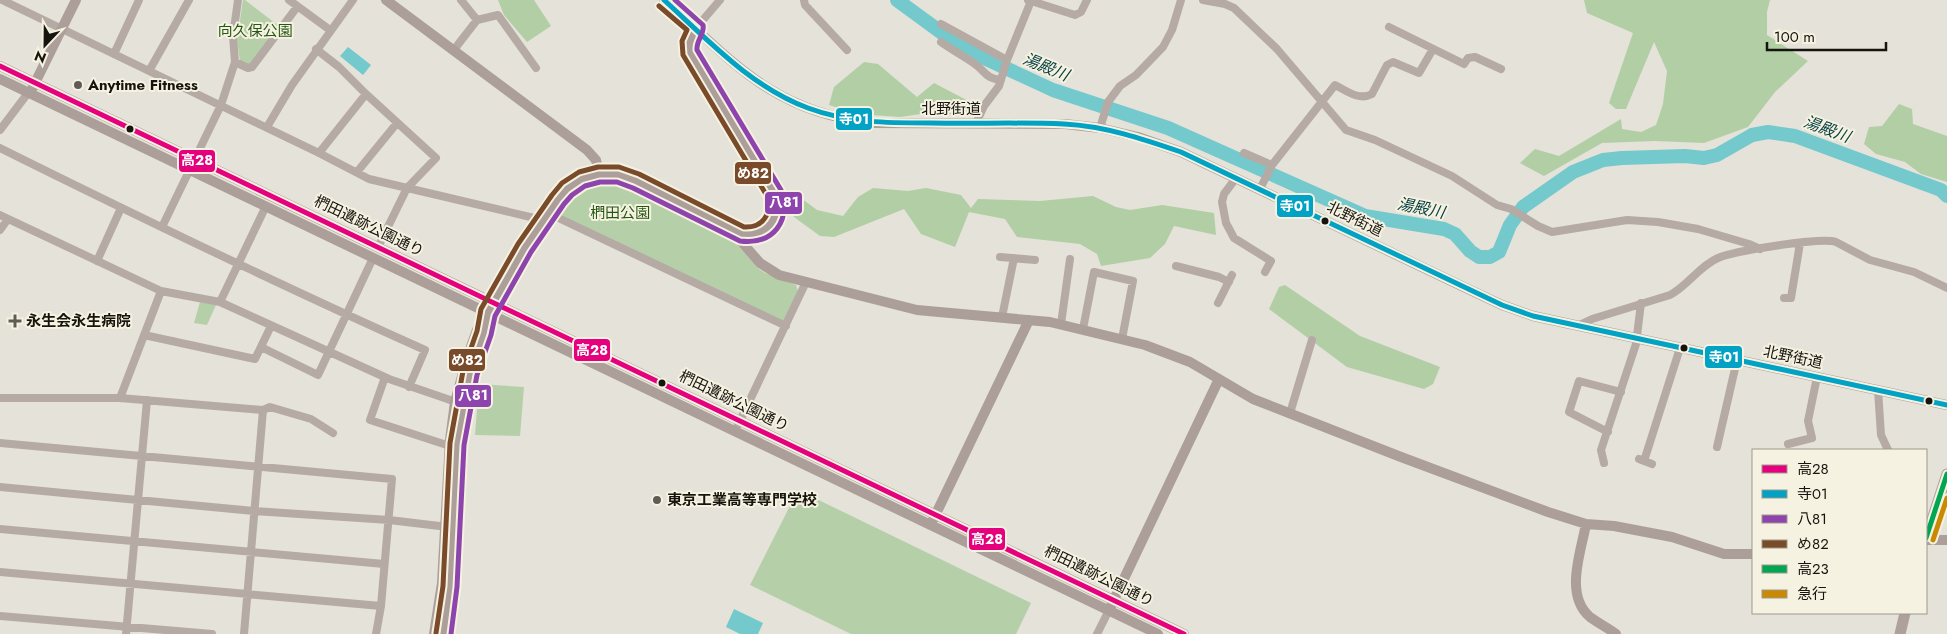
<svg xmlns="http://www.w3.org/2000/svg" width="1947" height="634" font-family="Jost,'Noto Sans JP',sans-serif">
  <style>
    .green { fill: #b5d0a9 }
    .forest { fill: #b2cea5 }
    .water { fill: #73c9cc }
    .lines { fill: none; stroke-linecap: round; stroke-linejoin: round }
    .river { stroke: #73c9cc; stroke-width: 14 }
    .street { stroke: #b6aaa5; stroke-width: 8 }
    .secondary { stroke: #ac9f99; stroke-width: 10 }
    .primary { stroke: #aea19b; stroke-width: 11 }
    .bus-1-casing { stroke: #f6f2e1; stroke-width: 9 }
    .bus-2-casing { stroke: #f6f2e1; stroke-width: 9 }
    .bus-3-casing { stroke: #f6f2e1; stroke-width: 9 }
    .bus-4-casing { stroke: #f6f2e1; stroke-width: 9 }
    .bus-5-casing { stroke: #f6f2e1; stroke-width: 9 }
    .bus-6-casing { stroke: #f6f2e1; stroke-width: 9 }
    .bus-1 { stroke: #e5007d; stroke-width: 5 }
    .bus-2 { stroke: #01a2c4; stroke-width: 5 }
    .bus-3 { stroke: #8e44ad; stroke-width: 5 }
    .bus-4 { stroke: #7a4b2a; stroke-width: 5 }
    .bus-5 { stroke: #00a651; stroke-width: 5 }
    .bus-6 { stroke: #ca8903; stroke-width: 5 }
    .poi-dot { fill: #5e5c55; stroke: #f6f2e1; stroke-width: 2 }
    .bus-dot { fill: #16140e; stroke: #f6f2e1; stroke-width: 2 }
    .labels { text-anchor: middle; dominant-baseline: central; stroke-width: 4; stroke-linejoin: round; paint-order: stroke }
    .park-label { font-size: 15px; fill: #255715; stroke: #f6f2e1 }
    .poi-label { font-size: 15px; font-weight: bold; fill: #16140e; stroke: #f6f2e1; text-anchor: start }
    .street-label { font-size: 15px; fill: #16140e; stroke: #f6f2e1 }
    .water-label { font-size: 16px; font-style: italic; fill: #033e42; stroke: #f6f2e1 }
    .line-badge { stroke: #f6f2e1; stroke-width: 2 }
    .badge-label { font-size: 14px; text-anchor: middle; font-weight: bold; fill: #fff }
  </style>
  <rect width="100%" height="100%" fill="#e4e2d9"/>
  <path class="green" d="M243 0H245L279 26 252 63 248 65 240 61 237 40Z
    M615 181 630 184 728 235 759 269 765 273 796 285 798 291 782 324 558 218C577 192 583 185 615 181Z
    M200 302 216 305 207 325 194 323Z
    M479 384 524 387 520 436 475 435Z
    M798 490 1031 603 1016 634H851L750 585Z"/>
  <path class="forest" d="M498 0H534L551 26 527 42 504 15Z
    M1584 0H1770L1767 12V35L1808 61 1775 92 1748 127 1704 143 1655 141 1602 143 1544 176 1520 163 1535 149 1559 156 1621 119 1622 129 1641 132 1656 125 1663 104 1667 71 1654 42 1626 109H1616L1609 103 1633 33 1587 13Z
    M864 62 878 64 917 97 934 83 978 106 972 115 928 113 900 117 858 114 829 105 834 87Z
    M1899 104 1912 109 1913 124 1947 136V182L1921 174 1905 162 1876 154 1864 144 1869 127 1882 126Z
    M873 188 908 191 926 188 961 195 971 208 978 199 1040 201 1093 196 1116 207 1130 210 1162 205 1214 213 1216 235 1174 226 1165 244 1150 258 1101 266 1097 254 1080 244 1017 237 1005 219 969 212 955 247 921 234 904 209 834 237 820 236 794 217 790 211 793 192 817 210 843 216 858 197Z
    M1285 285 1360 336 1440 367 1433 384 1424 389 1347 367 1269 309 1279 287Z"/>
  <path class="water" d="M348 47 371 65 363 75 340 56Z
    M734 609 763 623 758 634H740L726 627Z"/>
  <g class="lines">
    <path class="river" d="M897 0 953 41 986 59 1053 90 1168 128 1365 216 1444 229 1455 234 1470 251 1479 257H1490L1499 252 1510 225 1523 207 1573 172 1603 160 1622 158 1685 156 1704 158 1717 155 1752 135 1768 132 1795 136 1941 190 1947 196"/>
    <path class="street" d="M2 0 319 153 369 179 543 220
      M289 0 330 30
      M461 0 477 20 498 15 536 68
      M804 0 805 5 847 50
      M1028 0 1075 15 1081 12 1087 0
      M1203 0 1225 4 1234 8 1277 49 1346 130 1375 140 1452 176 1497 205 1511 209 1538 226 1552 232 1627 220 1658 222 1698 229 1749 244 1760 249
      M941 24 1007 60
      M1389 27 1464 64 1468 58 1475 57 1501 69
      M696 28 720 0
      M941 42C952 50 964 56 975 64 986 72 985 78 1001 80
      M316 49 339 67 366 94 436 158 407 188 378 247
      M453 51 477 20
      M114 54 139 0
      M235 62 248 68 252 67 297 7
      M149 71 189 0
      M976 123 984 106 999 86 1007 60 1031 1
      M267 127 292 85 353 0
      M1100 128 1108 102 1120 86 1136 75 1163 47 1172 30 1181 0
      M0 130 28 93
      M0 148C141 218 282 286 425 350L409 387
      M319 153 366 94
      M1244 153 1272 165
      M357 172 397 123
      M1236 178 1224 194 1222 202 1226 223 1234 238 1271 261 1265 272
      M1260 189 1272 165 1335 85C1347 91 1359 101 1372 94L1387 65 1393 62 1419 73 1433 49
      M548 213 786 326
      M0 215 161 291 220 302 389 379 459 403
      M162 227 221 105 235 62 233 36 238 0
      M0 230 8 219
      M1000 257 1035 260
      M97 261 121 208
      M1176 266 1219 277 1229 282
      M1784 298H1791L1800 243
      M220 302 266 206
      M1218 303 1232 275
      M1002 317 1014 258
      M1061 324 1070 259
      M1577 326 1592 319 1670 295C1688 286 1699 266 1718 258 1734 251 1821 237 1836 242L1870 260 1914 272 1947 288
      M1083 329 1094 272 1133 281 1122 339
      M144 335 255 359 271 326
      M261 347 318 375 373 258
      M385 377 370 420 453 447
      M1878 390 1881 435 1888 450
      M0 398H120L263 410 270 407 311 419 333 433
      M120 398 161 291
      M1290 413 1312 340
      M738 425 806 282
      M1608 432 1569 412 1579 381 1621 392
      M0 443 392 479 381 606 376 634
      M1788 444 1812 438 1808 421 1817 377
      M1717 447 1737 360
      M1639 459 1652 464
      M1644 461 1680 348
      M1604 463 1601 450 1636 344 1641 303
      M0 487 254 511 389 520 448 527
      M0 529 384 564
      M0 572 381 606
      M0 616 212 634
      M126 634 147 400
      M244 634 263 410
      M1097 634 1109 610"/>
    <path class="secondary" d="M386 0 587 150 596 160 599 174
      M664 0C733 62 774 113 873 123L1065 124 1100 128 1138 137 1181 152 1208 165 1468 289 1502 305 1533 316 1947 405
      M0 66 1184 634
      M0 79 1158 634
      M32 89 76 0
      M731 230 760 263 779 275 917 310 1050 322 1145 345 1190 362 1253 399 1401 457 1548 512 1586 524 1614 526 1672 537 1724 554H1753
      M933 520 1029 320
      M1586 524C1581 552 1564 595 1590 617 1598 623 1608 628 1616 634
      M1926 540H1947
      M1111 606 1219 379
      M434 634 442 583 450 440 455 402 467 358 477 330 525 248 558 199 567 189 582 179 599 174H618L636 181 742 234C767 239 784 216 774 193L690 52 689 42 696 28
      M443 634 450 587 456 462 459 427 470 373 486 319"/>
    <path class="primary" d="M1926 538 1947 474
      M1900 634 1905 613"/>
    <defs>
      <path id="bus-1" d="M0 66 1184 634"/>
      <path id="bus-2" d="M664 0C708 40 751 87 808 108 848 123 889 123 931 123 975 124 1020 122 1064 124 1105 126 1143 139 1181 152L1502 305 1533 316 1947 405"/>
      <path id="bus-3" d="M451 634 457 587 464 445 477 375 491 335 495 316 531 252 564 204 572 195 585 186 600 182H617L633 188 740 241C774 245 791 221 781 190L697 50C696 40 705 34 703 25L675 0"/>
      <path id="bus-4" d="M436 633 443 586 450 443 463 371 477 331 481 309 518 244 552 195 562 183 579 172 598 167H619L639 174 744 227C763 228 772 214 767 196L683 55 682 41 687 30 659 6"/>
      <path id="bus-5" d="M1926 538 1947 474"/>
      <path id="bus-6" d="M1933 540 1947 498"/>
    </defs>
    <use href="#bus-1" class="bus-1-casing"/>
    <use href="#bus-2" class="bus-2-casing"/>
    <use href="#bus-3" class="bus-3-casing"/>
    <use href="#bus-4" class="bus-4-casing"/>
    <use href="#bus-5" class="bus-5-casing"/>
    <use href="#bus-6" class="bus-6-casing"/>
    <use href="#bus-1" class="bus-1"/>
    <use href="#bus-2" class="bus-2"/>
    <use href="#bus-3" class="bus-3"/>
    <use href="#bus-4" class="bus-4"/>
    <use href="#bus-5" class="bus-5"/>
    <use href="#bus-6" class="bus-6"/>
  </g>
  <g class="poi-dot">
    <circle cx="78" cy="85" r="5"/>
    <path d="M12.5 313.5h5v5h5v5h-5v5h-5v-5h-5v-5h5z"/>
    <circle cx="657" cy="500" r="5"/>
  </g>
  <g class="bus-dot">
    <circle cx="130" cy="129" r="4.5"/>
    <circle cx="1325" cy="221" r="4.5"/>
    <circle cx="1684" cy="348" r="4.5"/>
    <circle cx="662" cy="383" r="4.5"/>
    <circle cx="1929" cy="401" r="4.5"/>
  </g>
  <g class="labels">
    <g class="park-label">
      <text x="255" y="31">向久保公園</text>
      <text x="620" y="213">椚田公園</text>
    </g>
    <g class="poi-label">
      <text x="88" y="85">Anytime Fitness</text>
      <text x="26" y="321">永生会永生病院</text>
      <text x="667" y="500">東京工業高等専門学校</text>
    </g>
    <g class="street-label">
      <text x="951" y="109">北野街道</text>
      <text transform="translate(1355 219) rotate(26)">北野街道</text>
      <text transform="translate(369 226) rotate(26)">椚田遺跡公園通り</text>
      <text transform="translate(1793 357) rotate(12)">北野街道</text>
      <text transform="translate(734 401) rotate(26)">椚田遺跡公園通り</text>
      <text transform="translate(1099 576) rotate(26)">椚田遺跡公園通り</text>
    </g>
    <g class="water-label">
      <text transform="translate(1046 67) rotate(22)">湯殿川</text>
      <text transform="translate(1827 129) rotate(20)">湯殿川</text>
      <text transform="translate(1421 208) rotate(11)">湯殿川</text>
    </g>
  </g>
  <g class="line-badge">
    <rect x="835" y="107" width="38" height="24" rx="5" fill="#01a2c4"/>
    <rect x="178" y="149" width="38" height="24" rx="5" fill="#e5007d"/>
    <rect x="734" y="161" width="38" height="24" rx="5" fill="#7a4b2a"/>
    <rect x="764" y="191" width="39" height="24" rx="5" fill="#8e44ad"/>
    <rect x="1276" y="194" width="38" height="24" rx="5" fill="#01a2c4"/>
    <rect x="573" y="338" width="38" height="24" rx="5" fill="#e5007d"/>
    <rect x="1704" y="345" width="39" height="24" rx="5" fill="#01a2c4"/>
    <rect x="448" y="348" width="38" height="24" rx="5" fill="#7a4b2a"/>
    <rect x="454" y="384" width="38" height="24" rx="5" fill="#8e44ad"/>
    <rect x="968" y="527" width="38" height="24" rx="5" fill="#e5007d"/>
  </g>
  <g class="badge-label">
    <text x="854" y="124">寺01</text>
    <text x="197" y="165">高28</text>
    <text x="753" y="178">め82</text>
    <text x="784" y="207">八81</text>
    <text x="1295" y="211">寺01</text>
    <text x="592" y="355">高28</text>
    <text x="1724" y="362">寺01</text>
    <text x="467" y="365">め82</text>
    <text x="473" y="400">八81</text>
    <text x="987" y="544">高28</text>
  </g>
  <rect x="1752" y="449" width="175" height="165" fill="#f6f2e1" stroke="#9c998d"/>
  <rect x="1762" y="465" width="25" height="8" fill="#e5007d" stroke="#9c998d"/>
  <text x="1797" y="474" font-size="15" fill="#16140e">高28</text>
  <rect x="1762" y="490" width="25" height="8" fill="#01a2c4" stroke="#9c998d"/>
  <text x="1797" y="499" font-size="15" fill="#16140e">寺01</text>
  <rect x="1762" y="515" width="25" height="8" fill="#8e44ad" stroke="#9c998d"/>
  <text x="1797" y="524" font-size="15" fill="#16140e">八81</text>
  <rect x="1762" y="540" width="25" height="8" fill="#7a4b2a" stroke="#9c998d"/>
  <text x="1797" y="549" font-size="15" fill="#16140e">め82</text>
  <rect x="1762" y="565" width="25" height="8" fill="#00a651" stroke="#9c998d"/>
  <text x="1797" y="574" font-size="15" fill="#16140e">高23</text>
  <rect x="1762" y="590" width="25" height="8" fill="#ca8903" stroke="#9c998d"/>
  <text x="1797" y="599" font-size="15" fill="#16140e">急行</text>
  <g transform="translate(45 45) rotate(202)" stroke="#f6f2e1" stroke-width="4" paint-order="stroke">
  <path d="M0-4L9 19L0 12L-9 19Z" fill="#16140e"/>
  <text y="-8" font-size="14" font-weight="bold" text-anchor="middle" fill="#16140e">N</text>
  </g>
  <path d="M1767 42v8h119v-8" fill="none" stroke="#16140e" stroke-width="2.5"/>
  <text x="1774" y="42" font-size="15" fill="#16140e" stroke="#f6f2e1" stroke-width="4" paint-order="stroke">100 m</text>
</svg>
